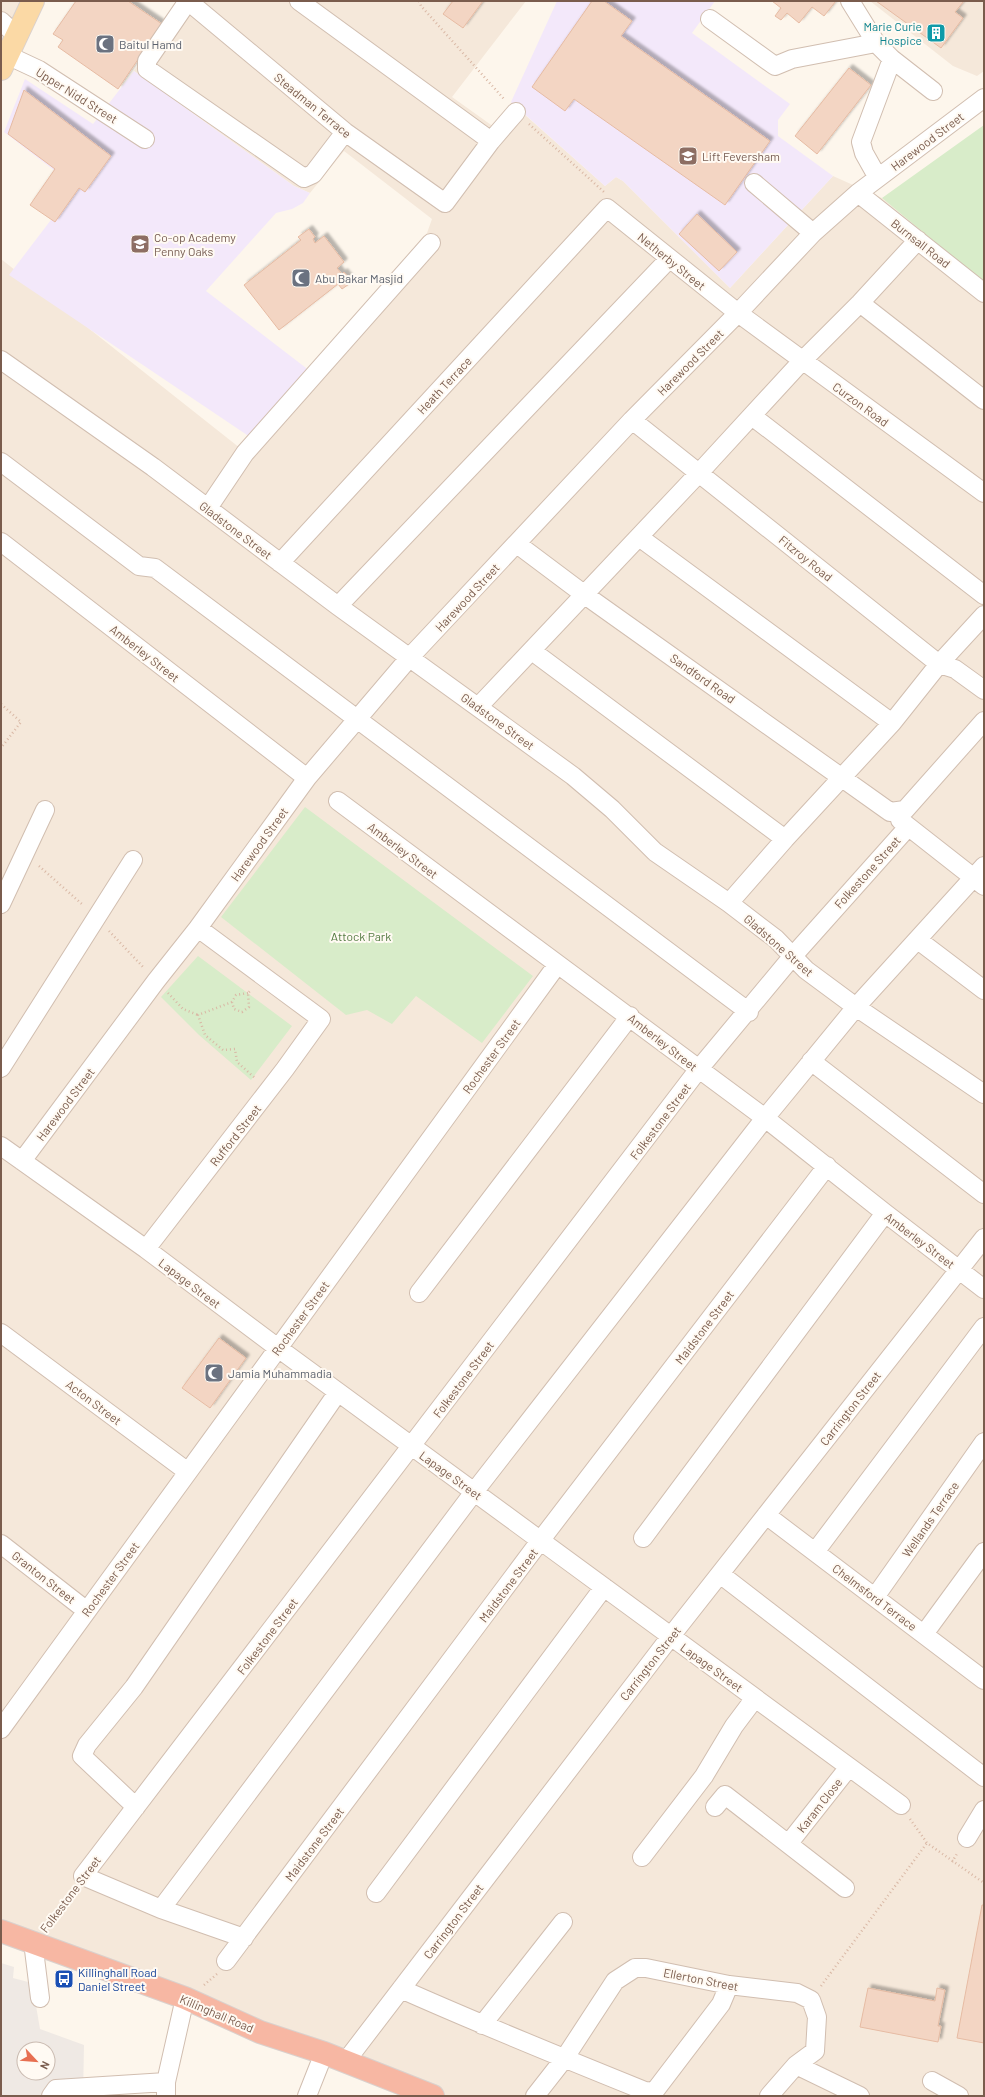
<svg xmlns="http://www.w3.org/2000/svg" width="985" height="2097" font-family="Barlow,sans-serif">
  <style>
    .residential { fill: #f5e8da }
    .industrial { fill: #efe9e4; fill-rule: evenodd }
    .education { fill: #f3e8fa }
    .green { fill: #d8ecc9 }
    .building { fill: #f3d5c3; stroke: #e6bba3; filter: url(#shadow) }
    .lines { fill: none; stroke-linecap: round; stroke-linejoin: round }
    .minor-casing { stroke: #d1beb0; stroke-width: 20 }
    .major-casing { stroke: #dad1cd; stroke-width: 24 }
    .highway-casing { stroke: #dad1cd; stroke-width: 24 }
    .path { stroke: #d9b8a5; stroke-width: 2.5; stroke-dasharray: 1 3; stroke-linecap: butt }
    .minor { stroke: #fff; stroke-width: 18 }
    .major { stroke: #fbd9a5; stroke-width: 22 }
    .highway { stroke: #f7b7a3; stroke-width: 22 }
    .labels { text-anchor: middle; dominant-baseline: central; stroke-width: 4; stroke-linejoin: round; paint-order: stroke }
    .culture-label { font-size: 12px; fill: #0d838f; stroke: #fffaf3; text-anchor: end }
    .worship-label { font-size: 12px; fill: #5b616d; stroke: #fffaf3; text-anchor: start }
    .street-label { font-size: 12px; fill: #7a5c4d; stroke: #fffaf3 }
    .education-label { font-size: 12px; fill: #785e54; stroke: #fffaf3; text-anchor: start }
    .park-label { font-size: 12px; fill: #537a41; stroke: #fffaf3 }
    .transit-label { font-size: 12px; fill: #164399; stroke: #fffaf3; text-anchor: start }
  </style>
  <defs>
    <filter id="shadow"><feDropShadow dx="3.5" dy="-3.5" stdDeviation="1" flood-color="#0004"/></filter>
  </defs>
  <rect width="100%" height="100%" fill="#fdf6ec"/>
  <path class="residential" d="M1 1H33L1 69Z
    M182 1H526L452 97 494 127 515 106 605 186 616 177 623 181 730 288 833 176 882 198 984 283V2096H433L1 1931V259L245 452 310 371 427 233 432 219 344 151 310 193 294 186 134 71Z
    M870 1H984V71L977 76 953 66Z"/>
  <path class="industrial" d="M1 1963 14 1967 13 1978 32 1983 40 2029 84 2045 83 2096H1ZM24 2049H48V2073H24Z"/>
  <path class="education" d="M557 1H715L692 33 790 104 778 120V136L833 176 730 288 623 181 616 177 605 186 511 102Z
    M134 71 294 186 310 193 303 203 292 209 276 213 206 291 310 371 253 439 9 275 76 187 4 132 25 79 93 124Z"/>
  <path class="green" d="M984 125V283L882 198Z
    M305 807 533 976 482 1043 416 996 392 1024 367 1010 346 1015 221 917Z
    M198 956 292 1026 251 1080 199 1035 161 997Z"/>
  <path class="building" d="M76 1H128L162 24 118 89 58 47 63 40 53 34Z
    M453 1H483L463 28 443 14Z
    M592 1H604L632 21 621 36 770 141 725 205 574 99 565 111 532 87Z
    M772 1H836L824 16 812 7 799 23 787 13 781 20 775 16 781 8Z
    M876 1H964L955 12 963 18 941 48Z
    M849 68 871 85 817 154 795 136Z
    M24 90 111 156 85 192 79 188 55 222 30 205 55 169 8 134Z
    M697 214 737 252 719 271 679 234Z
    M309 229 315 237 313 239 315 243 324 236 344 262 337 268 342 274 344 272 352 282 342 289 338 284 279 330 244 285 301 240 298 237Z
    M219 1338 246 1358 210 1408 182 1388Z
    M982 1905H984V2043L957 2038Z
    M868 1988 935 2001 937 1988 945 1990 938 2026H941L938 2042 860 2027Z"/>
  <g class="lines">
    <defs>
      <path id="minor" d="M188 1 345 132 445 203 491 141 516 112
        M188 1 147 61V69L304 178 313 174 345 132
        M299 1 491 141
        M850 1 876 43 892 59 861 142 864 153 878 178
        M710 19 775 66 792 59 876 43
        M1 21 16 35
        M7 55 39 70 145 139
        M892 59 933 91
        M754 183 813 233
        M858 193 984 293
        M860 303 984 400
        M1 360 153 467 338 606 573 776 612 809 655 852 729 903 776 939 806 970 856 1007 984 1094
        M752 416 984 595
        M632 420 939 664 955 669 984 690
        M1 462 139 566 155 568 749 1012
        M208 508 245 453 431 243
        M639 537 892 723
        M1 542 307 778
        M517 544 585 595 890 812 905 810 984 721
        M280 563 607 208 738 313 984 493
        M338 606 669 259
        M532 651 785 839
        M478 707 699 473 802 361 860 303 918 240
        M338 801 765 1118 885 1213 984 1289
        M900 820 984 886
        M729 903 785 839 892 723 939 664 984 615
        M1 904 45 810
        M918 940 984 990
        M811 1061 984 1194
        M1 1068 133 860
        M1 1146 146 1249 278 1348 901 1805
        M22 1161 156 981 198 928 307 778 410 657 632 420 738 313 813 233 858 193 984 98
        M146 1249 285 1069 321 1019 198 928
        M419 1293 630 1016
        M1 1333 188 1472
        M766 1515 984 1680
        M643 1538 885 1213
        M1 1544 87 1611
        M815 1552 984 1327
        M720 1574 984 1777
        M875 1597 984 1442
        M924 1634 984 1552
        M1 1729 557 965
        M136 1807 82 1756 87 1745 134 1687 338 1392
        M715 1807 725 1795 845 1888
        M967 1838 984 1810
        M789 1843 849 1767
        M642 1857 704 1776 734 1726 755 1698
        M376 1893 604 1587
        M161 1909 474 1492 765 1118 856 1007 984 866
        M244 1938 161 1909 83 1876 698 1070 792 957 908 827
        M33 1942 40 1998
        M226 1961 540 1541 827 1166
        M401 1989C482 2025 563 2058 645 2091L654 2092 721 2004 729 1985
        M482 2025 563 1922
        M346 2061 671 1636 984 1238
        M796 2065 860 2096
        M932 2081 959 2096
        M51 2096 56 2089 166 2082
        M166 2096V2082L185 1998
        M307 2096 324 2053
        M535 2096 564 2059 615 1981 635 1968H646L729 1985 797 1993 811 2000 817 2017 815 2051 796 2065 769 2096"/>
      <path id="major" d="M1 69 33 1"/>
      <path id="highway" d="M1 1931 185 1998 260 2032 324 2053 433 2096"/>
    </defs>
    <use href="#minor" class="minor-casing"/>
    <use href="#major" class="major-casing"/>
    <use href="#highway" class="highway-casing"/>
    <path class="path" d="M419 1 421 6 504 99
      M529 124 604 192
      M1 704 21 722 1 748
      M39 866 83 905
      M109 931 144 968
      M168 993 183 1009 198 1015
      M248 993 236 995 232 1002 234 1009 242 1012 249 1007 248 993 251 990
      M232 1002 198 1015 205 1035 223 1050 235 1049 237 1062 255 1078
      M910 1819 927 1843 984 1883
      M952 1862 958 1852
      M45 1927 73 1889
      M204 1985 217 1974
      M821 1986 927 1843"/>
    <use href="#minor" class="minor"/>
    <use href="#major" class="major"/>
    <use href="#highway" class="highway"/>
  </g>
  <defs>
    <symbol id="building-square" viewBox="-11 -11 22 22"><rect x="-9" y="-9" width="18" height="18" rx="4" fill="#0f9aa8" stroke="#fffaf3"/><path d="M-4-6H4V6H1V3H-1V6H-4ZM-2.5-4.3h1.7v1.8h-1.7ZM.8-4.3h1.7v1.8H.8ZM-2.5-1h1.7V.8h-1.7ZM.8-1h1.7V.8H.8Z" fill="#fff"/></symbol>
    <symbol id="mosque-square" viewBox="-11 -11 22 22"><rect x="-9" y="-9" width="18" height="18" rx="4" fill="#6b7280" stroke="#fffaf3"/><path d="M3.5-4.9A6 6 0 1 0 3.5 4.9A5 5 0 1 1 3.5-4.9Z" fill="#fff"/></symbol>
    <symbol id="school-square" viewBox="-11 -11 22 22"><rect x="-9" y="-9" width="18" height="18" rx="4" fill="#8d6e63" stroke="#fffaf3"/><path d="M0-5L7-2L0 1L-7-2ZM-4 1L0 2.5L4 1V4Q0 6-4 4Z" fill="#fff"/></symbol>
    <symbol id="bus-square" viewBox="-11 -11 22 22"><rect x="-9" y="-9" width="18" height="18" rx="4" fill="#1a4fb4" stroke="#fffaf3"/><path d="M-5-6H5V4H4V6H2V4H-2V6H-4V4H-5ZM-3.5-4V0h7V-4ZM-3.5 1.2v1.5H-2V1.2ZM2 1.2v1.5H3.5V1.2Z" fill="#fff"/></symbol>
  </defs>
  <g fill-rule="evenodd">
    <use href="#building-square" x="925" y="22" width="22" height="22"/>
    <use href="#mosque-square" x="94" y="33" width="22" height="22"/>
    <use href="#school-square" x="677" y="145" width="22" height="22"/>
    <use href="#school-square" x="129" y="233" width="22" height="22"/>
    <use href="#mosque-square" x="290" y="267" width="22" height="22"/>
    <use href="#mosque-square" x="203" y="1362" width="22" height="22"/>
    <use href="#bus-square" x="53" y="1968" width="22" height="22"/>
  </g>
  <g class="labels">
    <g class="culture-label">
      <text x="922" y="26">Marie Curie<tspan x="922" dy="14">Hospice</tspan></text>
    </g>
    <g class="worship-label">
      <text x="119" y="44">Baitul Hamd</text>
      <text x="315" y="278">Abu Bakar Masjid</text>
      <text x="228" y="1373">Jamia Muhammadia</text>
    </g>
    <g class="street-label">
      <text transform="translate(77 95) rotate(32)">Upper Nidd Street</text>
      <text transform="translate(313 105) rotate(39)">Steadman Terrace</text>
      <text transform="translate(927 141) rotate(-37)">Harewood Street</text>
      <text transform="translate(921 243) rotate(38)">Burnsall Road</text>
      <text transform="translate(672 261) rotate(39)">Netherby Street</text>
      <text transform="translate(690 362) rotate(-45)">Harewood Street</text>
      <text transform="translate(444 385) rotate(-47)">Heath Terrace</text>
      <text transform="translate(861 404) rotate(36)">Curzon Road</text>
      <text transform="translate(236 530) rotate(37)">Gladstone Street</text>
      <text transform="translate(806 558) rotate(39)">Fitzroy Road</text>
      <text transform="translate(467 597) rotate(-47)">Harewood Street</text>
      <text transform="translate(145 653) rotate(38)">Amberley Street</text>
      <text transform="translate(703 678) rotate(35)">Sandford Road</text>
      <text transform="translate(498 721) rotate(36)">Gladstone Street</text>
      <text transform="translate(259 844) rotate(-54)">Harewood Street</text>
      <text transform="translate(403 850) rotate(37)">Amberley Street</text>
      <text transform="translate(867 872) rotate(-48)">Folkestone Street</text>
      <text transform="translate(779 945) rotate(41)">Gladstone Street</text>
      <text transform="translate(663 1042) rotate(38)">Amberley Street</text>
      <text transform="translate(491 1056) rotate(-54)">Rochester Street</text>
      <text transform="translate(65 1104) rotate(-53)">Harewood Street</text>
      <text transform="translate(660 1121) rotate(-53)">Folkestone Street</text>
      <text transform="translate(235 1135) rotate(-52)">Rufford Street</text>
      <text transform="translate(920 1240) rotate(37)">Amberley Street</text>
      <text transform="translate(190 1283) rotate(37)">Lapage Street</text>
      <text transform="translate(300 1318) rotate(-54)">Rochester Street</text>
      <text transform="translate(704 1327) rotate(-53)">Maidstone Street</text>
      <text transform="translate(463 1379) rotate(-53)">Folkestone Street</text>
      <text transform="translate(94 1402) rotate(37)">Acton Street</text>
      <text transform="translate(850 1408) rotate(-52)">Carrington Street</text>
      <text transform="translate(451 1475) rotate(36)">Lapage Street</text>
      <text transform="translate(930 1519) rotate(-55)">Wellands Terrace</text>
      <text transform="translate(44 1577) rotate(38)">Granton Street</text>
      <text transform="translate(110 1579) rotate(-54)">Rochester Street</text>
      <text transform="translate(508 1585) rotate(-53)">Maidstone Street</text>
      <text transform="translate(875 1597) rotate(37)">Chelmsford Terrace</text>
      <text transform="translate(267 1636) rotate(-53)">Folkestone Street</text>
      <text transform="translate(650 1663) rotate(-52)">Carrington Street</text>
      <text transform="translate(712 1667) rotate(36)">Lapage Street</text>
      <text transform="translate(819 1805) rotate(-52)">Karam Close</text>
      <text transform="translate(314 1844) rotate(-53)">Maidstone Street</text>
      <text transform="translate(70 1894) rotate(-53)">Folkestone Street</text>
      <text transform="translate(453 1921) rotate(-53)">Carrington Street</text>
      <text transform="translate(701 1979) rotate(11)">Ellerton Street</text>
      <text transform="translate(217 2013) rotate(23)">Killinghall Road</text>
    </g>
    <g class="education-label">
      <text x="702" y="156">Lift Feversham</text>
      <text x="154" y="237">Co-op Academy<tspan x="154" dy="14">Penny Oaks</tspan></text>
    </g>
    <g class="park-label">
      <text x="361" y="936">Attock Park</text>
    </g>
    <g class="transit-label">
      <text x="78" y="1972">Killinghall Road<tspan x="78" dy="14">Daniel Street</tspan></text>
    </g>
  </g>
  <rect width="985" height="2097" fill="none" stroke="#7a5c4d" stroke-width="4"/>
  <g transform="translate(36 2061) rotate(116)"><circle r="19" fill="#fffaf3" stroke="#cabbb1"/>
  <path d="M0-3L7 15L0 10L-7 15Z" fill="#e76f51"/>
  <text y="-6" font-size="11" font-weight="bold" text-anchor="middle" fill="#7a5c4d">N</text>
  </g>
</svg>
